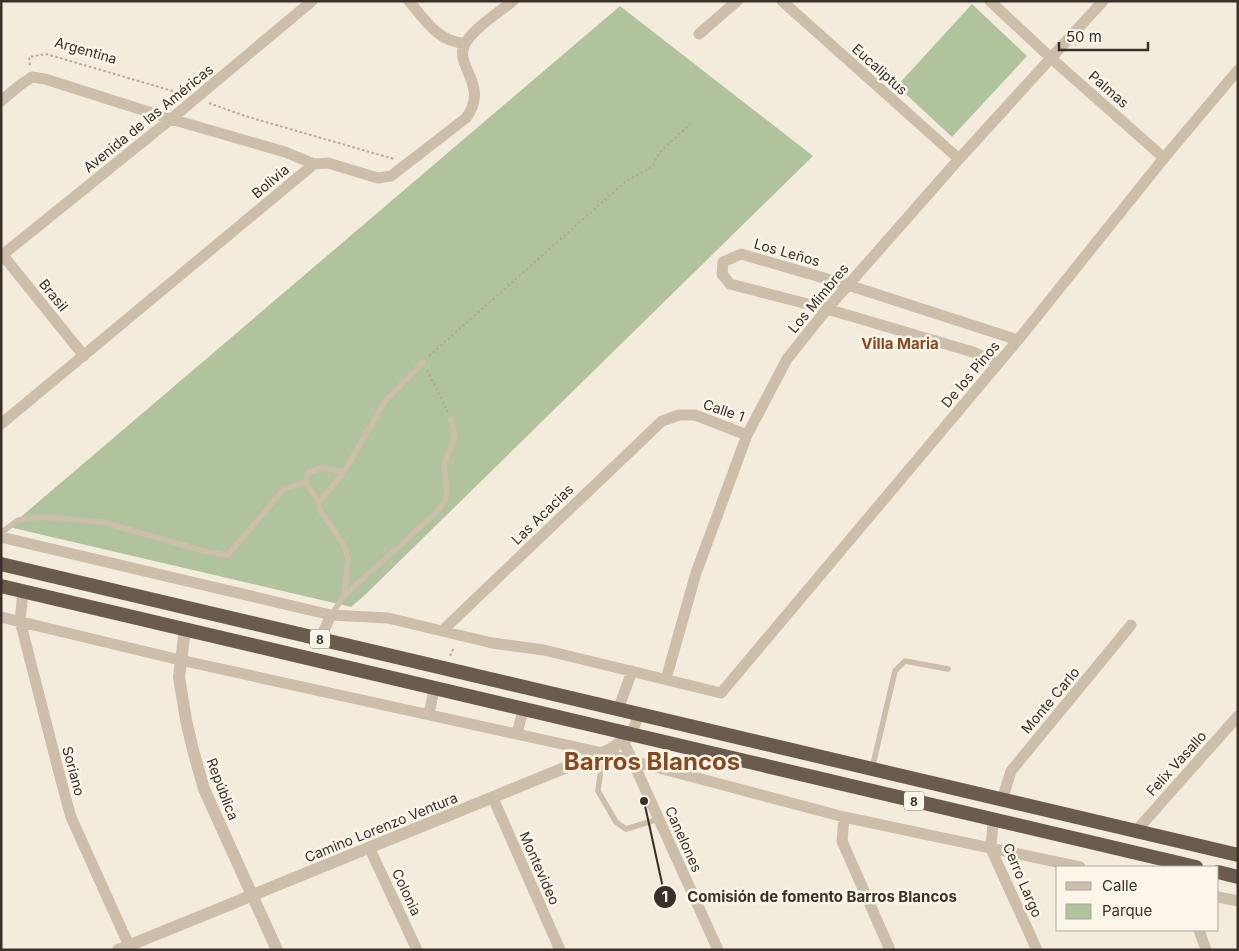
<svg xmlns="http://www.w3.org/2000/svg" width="1239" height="951" font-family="Inter,sans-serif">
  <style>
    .green { fill: #b1c39d }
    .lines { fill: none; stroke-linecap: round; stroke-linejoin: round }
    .path { stroke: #b8a893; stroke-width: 2; stroke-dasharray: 2.5 2.5; stroke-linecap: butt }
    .service { stroke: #ccbea9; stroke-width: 5.5 }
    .minor { stroke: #ccbea9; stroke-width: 11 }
    .tertiary { stroke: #ccbea9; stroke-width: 12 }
    .trunk { stroke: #6a5b4d; stroke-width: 14 }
    .labels { text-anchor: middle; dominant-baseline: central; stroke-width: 5; stroke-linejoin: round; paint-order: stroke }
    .shield { fill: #fbf5ea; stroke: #736b63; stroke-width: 1 }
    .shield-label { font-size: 12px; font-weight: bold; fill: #393029 }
    .street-label { font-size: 14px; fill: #393029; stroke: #fbf5ea }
    .neighbourhood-label { font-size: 15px; font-weight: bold; fill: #8b481f; stroke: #fbf5ea }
    .town-label { font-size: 24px; font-weight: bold; fill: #8b481f; stroke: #fbf5ea }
    .leader { fill: none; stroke: #393029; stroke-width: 2 }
    .callout-dot { fill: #393029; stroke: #fbf5ea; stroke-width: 2 }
    .mark-label { font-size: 15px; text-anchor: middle; font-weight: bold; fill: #fff }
    .callout-label { font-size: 15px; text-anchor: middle; font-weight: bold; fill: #393029; stroke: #fbf5ea; stroke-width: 5; stroke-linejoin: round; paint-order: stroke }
  </style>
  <rect width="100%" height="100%" fill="#f3ecdd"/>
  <path class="green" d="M972 4 1027 56 952 137 897 86Z
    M620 6 813 156 366 594 351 607 9 527Z"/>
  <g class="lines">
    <path class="path" d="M30 65 29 57 46 54 183 94
      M209 103 245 116 394 159
      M429 356 626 181 652 167 659 153 690 124
      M427 370 448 412
      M450 656 454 647"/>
    <path class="service" d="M319 502 305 482 309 472 322 468 344 472
      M1 533 18 520 44 517 102 522 207 552 228 555 284 489 305 482
      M344 596 348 558 343 544 319 509V502L344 472 385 401 423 362
      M331 615 344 596 438 511 445 501 447 490 444 464 455 438 451 419
      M603 753 598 791 616 822 626 829 659 819
      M872 769 895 671 905 661 948 669"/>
    <path class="minor" d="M409 1C424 19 439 43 465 43
      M782 1 959 159
      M990 1 1052 59 1164 158
      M699 34 737 1
      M1 101 20 85 32 77 45 79 171 119 285 152 314 164
      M1 253 84 356
      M1 256 171 119 312 1
      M997 363 973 352 827 309 730 284 722 274 723 262 741 254 848 285 1018 340
      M1 424 314 164 328 163 378 178 391 176 466 118C491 84 451 65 466 42 477 26 498 13 513 1
      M1 537 331 615
      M23 591 20 621 64 792 71 817 131 950
      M1 617 180 660 603 753 844 817 1080 867
      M443 630 662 421 679 415H695L747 435
      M320 639 331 615 388 618 492 643 544 650 721 693 1018 340 1164 158 1238 70
      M666 679 696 573 747 435 787 359 827 309 959 159 1103 1
      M618 710 632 671
      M429 714 434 689
      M517 734 523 710
      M631 734 639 715
      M623 740 718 950
      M493 798 560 950
      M1002 800 1011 771 1131 625
      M844 817 842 841 890 950
      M993 820 991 849 1037 950
      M1136 831 1238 716
      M369 847 417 950
      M1218 897 1238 901
      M1199 930 1206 950"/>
    <path class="tertiary" d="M185 629 179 677 186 720 193 750 204 789 277 950
      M118 950 611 749 631 734"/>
    <path class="trunk" d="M1 564 1238 855
      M1 586 1196 867
      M1218 872 1238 877"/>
  </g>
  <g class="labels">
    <g class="shield">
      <rect x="310" y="629.5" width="20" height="19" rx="4"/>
      <rect x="904" y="791.5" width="20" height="19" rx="4"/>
    </g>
    <g class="shield-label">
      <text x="320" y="639">8</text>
      <text x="914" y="801">8</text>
    </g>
    <g class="street-label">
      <text transform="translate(86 50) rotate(16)">Argentina</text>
      <text transform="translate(880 69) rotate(42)">Eucaliptus</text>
      <text transform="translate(1109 89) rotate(41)">Palmas</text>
      <text transform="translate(148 118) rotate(-39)">Avenida de las Américas</text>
      <text transform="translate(270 181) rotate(-40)">Bolivia</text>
      <text transform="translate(787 252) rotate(16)">Los Leños</text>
      <text transform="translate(54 295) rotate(51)">Brasil</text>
      <text transform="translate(818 298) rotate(-50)">Los Mimbres</text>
      <text transform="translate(970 374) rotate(-50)">De los Pinos</text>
      <text transform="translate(724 410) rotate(19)">Calle 1</text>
      <text transform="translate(542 514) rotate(-44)">Las Acacias</text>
      <text transform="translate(1050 700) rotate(-50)">Monte Carlo</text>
      <text transform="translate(1176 763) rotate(-48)">Felix Vasallo</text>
      <text transform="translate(74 771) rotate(75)">Soriano</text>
      <text transform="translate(223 789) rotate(69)">República</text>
      <text transform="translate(381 827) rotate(-22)">Camino Lorenzo Ventura</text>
      <text transform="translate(684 839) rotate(66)">Canelones</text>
      <text transform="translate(540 868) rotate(66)">Montevideo</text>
      <text transform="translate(1023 880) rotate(67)">Cerro Largo</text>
      <text transform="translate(407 892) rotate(65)">Colonia</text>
    </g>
    <g class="neighbourhood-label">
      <text x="900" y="343">Villa Maria</text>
    </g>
    <g class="town-label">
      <text x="652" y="761">Barros Blancos</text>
    </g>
  </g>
  <path class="leader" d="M644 801L665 897"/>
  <g class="callout-dot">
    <circle cx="644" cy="801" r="5"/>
    <circle cx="665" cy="897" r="12"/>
  </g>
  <g class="mark-label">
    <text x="665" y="902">1</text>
  </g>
  <g class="callout-label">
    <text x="822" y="902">Comisión de fomento Barros Blancos</text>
  </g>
  <rect width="1239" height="951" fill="none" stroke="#393029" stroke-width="5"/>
  <rect x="1056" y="866" width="162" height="65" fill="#fbf5ea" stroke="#ada69d"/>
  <rect x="1066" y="882" width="25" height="8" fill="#ccbea9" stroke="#ada69d"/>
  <text x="1102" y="891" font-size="15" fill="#393029">Calle</text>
  <rect x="1066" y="904" width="25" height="15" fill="#b1c39d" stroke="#ada69d"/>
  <text x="1102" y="916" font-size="15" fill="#393029">Parque</text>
  <path d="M1059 42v8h89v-8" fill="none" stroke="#393029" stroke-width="2.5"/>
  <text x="1066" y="42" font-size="15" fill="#393029" stroke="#fbf5ea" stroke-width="4" paint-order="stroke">50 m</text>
</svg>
